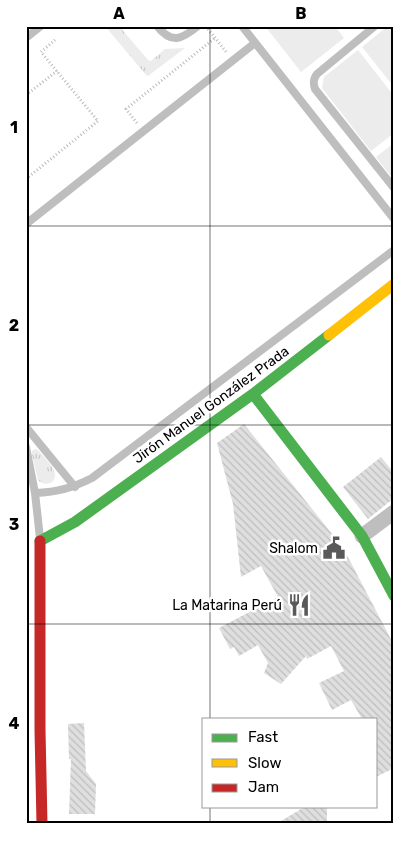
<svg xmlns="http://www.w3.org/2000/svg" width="420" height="850" font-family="Rubik,sans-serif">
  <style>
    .grass { fill: url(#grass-tufts) }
    .garden { fill: #ececec }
    .building { fill: url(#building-back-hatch) }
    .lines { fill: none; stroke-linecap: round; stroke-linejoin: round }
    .path { stroke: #b9b9b9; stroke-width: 3; stroke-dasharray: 1 2.5; stroke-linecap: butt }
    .lane { stroke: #bebebe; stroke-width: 8 }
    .street { stroke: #bebebe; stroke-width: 15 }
    .fast { stroke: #4caf50; stroke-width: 11 }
    .slow { stroke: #ffc107; stroke-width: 11 }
    .jam { stroke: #c62828; stroke-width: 11 }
    .grid { fill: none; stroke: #000; stroke-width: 1; stroke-opacity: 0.55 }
    .labels { text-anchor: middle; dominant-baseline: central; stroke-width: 5; stroke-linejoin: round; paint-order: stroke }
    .street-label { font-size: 14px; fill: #000; stroke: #fff }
    .poi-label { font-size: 14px; fill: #000; stroke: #fff; text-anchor: end }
    .neatline { fill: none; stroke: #000; stroke-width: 2 }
    .grid-label { font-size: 16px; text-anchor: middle; font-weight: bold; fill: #000 }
  </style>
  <defs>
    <pattern id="grass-tufts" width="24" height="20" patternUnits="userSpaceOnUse" patternTransform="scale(1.25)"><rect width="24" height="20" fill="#ececec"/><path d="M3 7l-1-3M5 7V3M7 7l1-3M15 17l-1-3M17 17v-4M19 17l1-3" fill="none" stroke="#c9c9c9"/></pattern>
    <pattern id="building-back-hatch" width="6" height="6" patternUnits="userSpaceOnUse" patternTransform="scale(1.25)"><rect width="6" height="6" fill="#dfdfdf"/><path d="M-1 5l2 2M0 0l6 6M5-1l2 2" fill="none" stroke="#bebebe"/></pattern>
  </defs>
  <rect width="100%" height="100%" fill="#fff"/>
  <path class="grass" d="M105 26H119L148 60 151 61 165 49 185 48 148 76 146 75Z
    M35 449 38 450C44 457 53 465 55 474 56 484 44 487 38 480L32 455V451Z"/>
  <path class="garden" d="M265 26H335L344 38 301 72Z
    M388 26H394V87L362 47Z
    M358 50 394 96V133L371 151 322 88 324 77Z
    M394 143V180L376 157Z"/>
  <path class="building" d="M244 424 341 545 349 559 394 645V768L376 777V719H362L351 700 332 710 319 683 344 671 331 646 307 659 306 656 281 684 264 673 268 663 258 645 239 656 234 647 230 649 219 628 278 597 261 566 241 577 233 504 217 443Z
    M381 457 394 473V498L368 519 343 487Z
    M84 723 86 771 96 784 95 814H69L71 759H69L68 724Z
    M306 806H327V824H276Z"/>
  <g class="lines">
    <path class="path" d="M208 29 227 53
      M26 95 57 71
      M137 123 126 109 215 38
      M26 179 98 121 41 52 55 40"/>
    <path class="lane" d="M157 26C172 45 182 39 198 26
      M242 26 394 219
      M375 26 317 74C313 79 313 83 315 89L394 188
      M26 38 41 26
      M26 224 255 43
      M26 427 75 487
      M26 447 35 493 40 538
      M35 493C58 492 72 488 92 478L394 250"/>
    <path class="street" d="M362 536 394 512"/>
    <path class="fast" d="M253 394 362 536 394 596
      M40 541 75 522 253 394 329 335"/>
    <path class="slow" d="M329 335 394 284"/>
    <path class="jam" d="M40 541V730L42 824"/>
  </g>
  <path class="grid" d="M210 26V719M26 226H394M26 425H394M26 624H394M210 806V824"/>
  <defs>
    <symbol id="civic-bare" viewBox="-9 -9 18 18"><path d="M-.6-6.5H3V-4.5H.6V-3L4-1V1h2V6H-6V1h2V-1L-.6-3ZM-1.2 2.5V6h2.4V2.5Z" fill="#595959" stroke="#fff" stroke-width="2.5" paint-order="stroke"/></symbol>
    <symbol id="restaurant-bare" viewBox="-9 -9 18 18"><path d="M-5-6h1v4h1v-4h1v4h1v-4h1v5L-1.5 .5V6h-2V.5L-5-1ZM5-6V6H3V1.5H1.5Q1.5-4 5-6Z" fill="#595959" stroke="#fff" stroke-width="2.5" paint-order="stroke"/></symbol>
  </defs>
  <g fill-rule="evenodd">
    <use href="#civic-bare" x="318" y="532" width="32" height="32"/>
    <use href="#restaurant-bare" x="283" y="589" width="32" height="32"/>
  </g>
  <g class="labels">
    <g class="street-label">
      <text transform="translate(211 405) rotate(-36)">Jirón Manuel González Prada</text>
    </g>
    <g class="poi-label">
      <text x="318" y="548">Shalom</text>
      <text x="282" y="605">La Matarina Perú</text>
    </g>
  </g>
  <rect width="420" height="850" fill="none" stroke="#ffffff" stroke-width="55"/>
  <rect x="202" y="718" width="175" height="90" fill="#ffffff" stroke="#999999"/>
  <rect x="212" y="734" width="25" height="8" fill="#4caf50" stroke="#999999"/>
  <text x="248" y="742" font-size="15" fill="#000000">Fast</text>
  <rect x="212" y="759" width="25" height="8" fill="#ffc107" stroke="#999999"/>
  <text x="248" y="768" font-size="15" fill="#000000">Slow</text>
  <rect x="212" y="784" width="25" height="8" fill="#c62828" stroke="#999999"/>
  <text x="248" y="792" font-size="15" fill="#000000">Jam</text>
  <rect x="28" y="28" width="364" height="794" class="neatline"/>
  <g class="grid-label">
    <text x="119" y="19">A</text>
    <text x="301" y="19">B</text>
    <text x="14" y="133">1</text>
    <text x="14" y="331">2</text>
    <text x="14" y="530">3</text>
    <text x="14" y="729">4</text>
  </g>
</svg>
